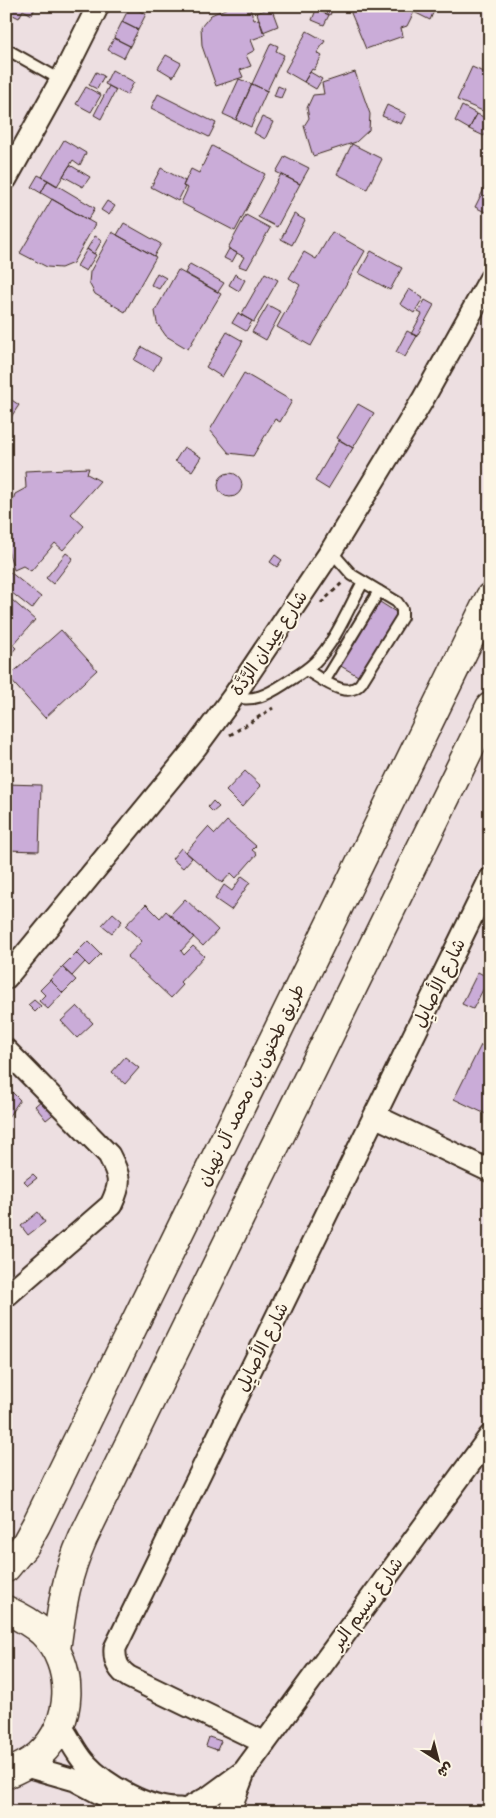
<svg xmlns="http://www.w3.org/2000/svg" width="496" height="1818" font-family="Caveat,'Playpen Sans Arabic',sans-serif">
  <style>
    .building { fill: #caacd8; stroke: #3b2a1e }
    .lines { fill: none; stroke-linecap: round; stroke-linejoin: round }
    .service-casing { stroke: #3b2a1e; stroke-width: 14 }
    .minor-casing { stroke: #3b2a1e; stroke-width: 25 }
    .primary-casing { stroke: #3b2a1e; stroke-width: 31 }
    .path { stroke: #3b2a1e; stroke-width: 3; stroke-dasharray: 4 4; stroke-linecap: butt }
    .service { stroke: #fcf5e5; stroke-width: 10 }
    .minor { stroke: #fcf5e5; stroke-width: 21 }
    .primary { stroke: #fcf5e5; stroke-width: 28 }
    .labels { text-anchor: middle; dominant-baseline: central; stroke-width: 4; stroke-linejoin: round; paint-order: stroke }
    .street-label { font-size: 18px; fill: #3b2a1e; stroke: #fcf5e5 }
  </style>
  <rect width="100%" height="100%" fill="#eddfe1"/>
  <filter id="ink" filterUnits="userSpaceOnUse"><feTurbulence type="fractalNoise" baseFrequency=".02" numOctaves="2"/><feDisplacementMap in="SourceGraphic" scale="10" xChannelSelector="R" yChannelSelector="G"/><feConvolveMatrix kernelMatrix="1 2 1 2 8 2 1 2 1" color-interpolation-filters="sRGB"/></filter>
  <g filter="url(#ink)">
    <path class="building" d="M6 6H36L32 15 23 10 19 18 11 14 6 23Z
      M130 6H137L135 9 146 14 138 30 122 22Z
      M232 6H249L254 20 259 19 265 35 251 40 255 50 246 55 251 66 240 70 243 77 216 86 202 46 201 27 211 15Z
      M315 6H334L330 15 314 9Z
      M353 6H412L414 12 407 26 401 28 403 36 366 49 351 13Z
      M412 6H436L430 20 414 12Z
      M271 7 278 26 263 32 257 13Z
      M316 10 329 15 324 25 312 20Z
      M122 22 138 30 130 46 114 38Z
      M307 31 325 41 317 53 322 56 314 70 312 69 304 82 285 71Z
      M114 38 130 46 124 58 108 50Z
      M271 43 278 46 276 51 284 55 267 91 252 84Z
      M166 55 181 63 173 77 158 68Z
      M472 67 490 75V114L457 100Z
      M112 70 134 82 127 95 105 84Z
      M96 72 104 76 97 89 89 85Z
      M310 72 322 79 316 89 304 82Z
      M355 72 370 114 369 130 356 142 313 156 304 126 309 118 307 108 313 95 324 94 322 83Z
      M239 79 252 84 236 120 223 114Z
      M252 84 267 91 251 127 236 120Z
      M109 86 116 90 101 119 94 115Z
      M278 86 285 89 281 98 274 96Z
      M86 87 101 95 91 112 76 104Z
      M158 94 216 123 209 137 151 108Z
      M387 105 406 114 401 124 382 116Z
      M462 106 477 114 469 129 455 121Z
      M477 114 490 120V124L484 136 469 129Z
      M262 117 273 122 265 139 254 133Z
      M64 140 86 153 80 165 73 160 57 186 42 177Z
      M352 144 382 159 367 189 337 174Z
      M212 146 265 174 235 231 181 203 188 188 183 186 191 169 199 173Z
      M285 156 309 168 300 184 276 172Z
      M70 165 90 177 83 187 63 176Z
      M161 168 185 181 183 186 185 187 178 201 151 187Z
      M281 174 300 184 277 227 258 217Z
      M38 175 48 180 41 193 31 187Z
      M48 180 95 208 88 220 41 193Z
      M484 189 490 192V203L485 212 475 207Z
      M52 199 95 224 73 263 61 268 47 267 20 253Z
      M107 201 115 206 109 215 101 210Z
      M294 214 305 220 292 245 281 239Z
      M246 215 270 228 247 269 239 266 244 257 228 248Z
      M124 223 161 244 154 256 117 235Z
      M112 232 156 257 125 312 95 294 89 283 90 272Z
      M332 232 365 251 311 346 277 327 300 285 289 278 304 252 316 259Z
      M95 236 102 240 94 254 87 249Z
      M87 249 96 255 86 271 77 266Z
      M229 249 237 253 232 262 224 258Z
      M371 251 402 268 390 290 359 273Z
      M190 264 224 283 218 292 185 273Z
      M178 270 221 294 188 349 166 336 157 323 155 311Z
      M157 273 166 278 159 289 151 285Z
      M265 273 278 280 254 322 241 315Z
      M235 274 245 280 239 291 229 285Z
      M409 289 423 298 414 313 400 304Z
      M425 300 434 305 417 336 411 334 422 314 418 312Z
      M268 305 281 312 266 340 252 332Z
      M238 313 252 321 246 331 232 323Z
      M407 331 417 336 405 357 396 352Z
      M227 332 243 341 222 377 206 367Z
      M142 347 161 358 153 371 134 360Z
      M244 373 292 401 280 422 275 419 253 456 229 453 210 430Z
      M6 396 19 405 9 420 6 418Z
      M358 404 374 413 353 448 337 438Z
      M339 440 353 448 328 489 315 481Z
      M184 447 201 457 192 471 175 461Z
      M89 468 87 474 100 481 71 514 84 526 63 550 55 543 31 571 23 566 14 570 6 544V507L11 506 15 494 26 488 25 471Z
      M218 485a12 12 0 1 1 24 0a12 12 0 1 1-24 0Z
      M66 553 73 558 53 584 46 578Z
      M275 555 282 560 277 567 270 562Z
      M10 572 41 597 32 609 6 588V576Z
      M12 600 35 620 13 645 6 639V607Z
      M380 602 399 614 358 676 339 665Z
      M61 630 97 670 45 718 8 677Z
      M6 639 16 648 6 659Z
      M245 771 261 786 242 807 226 791Z
      M6 784 41 785 39 851 6 850Z
      M213 801 219 807 213 812 208 807Z
      M227 821 256 846 252 850 257 854 236 878 231 873 222 883 186 852 208 827 215 834Z
      M181 848 192 858 183 868 172 859Z
      M242 876 250 882 231 910 215 899 224 885 232 891Z
      M185 899 218 930 203 946 170 915Z
      M146 904 160 918 166 911 194 937 181 951 184 955 193 946 204 956 180 982 183 985 171 998 127 957 142 941 125 926Z
      M113 913 122 921 112 933 102 925Z
      M88 941 101 954 89 966 76 953Z
      M76 953 85 962 72 976 62 967Z
      M62 967 76 980 63 993 50 980Z
      M478 972 489 978 473 1009 462 1004Z
      M50 980 63 993 48 1009 39 1001 45 995 40 990Z
      M34 1000 41 1006 35 1012 28 1005Z
      M77 1006 93 1023 77 1038 61 1021Z
      M481 1045 490 1049V1116L454 1099Z
      M125 1057 139 1068 125 1084 112 1072Z
      M6 1086 20 1100 6 1120Z
      M44 1098 56 1112 46 1120 35 1106Z
      M33 1174 37 1178 28 1185 24 1181Z
      M38 1212 45 1222 28 1235 21 1226Z
      M209 1737 221 1741 217 1750 206 1746Z"/>
    <g class="lines">
      <defs>
        <path id="service" d="M6 49 61 80
          M306 670C321 678 347 701 361 683L402 617V609L397 602 352 575 331 551
          M325 680 379 591
          M233 697C254 702 267 695 284 684 295 677 306 671 315 662 336 641 349 607 363 582"/>
        <path id="minor" d="M6 179 61 80 98 6
          M6 978 196 747 233 697 331 551 422 401 490 279
          M6 1050 109 1155C120 1177 122 1182 111 1205L6 1296
          M375 1116 490 1171
          M60 1725C69 1737 75 1752 85 1763 106 1786 149 1810 180 1809
          M265 1743 129 1677C118 1670 114 1661 115 1648L490 879
          M26 1766 75 1780 105 1796 124 1812
          M189 1808 209 1797 243 1772
          M229 1812 245 1770 490 1436"/>
        <path id="primary" d="M6 1568 25 1545 36 1525 490 597
          M6 1610C19 1616 31 1622 42 1632 76 1665 74 1724 39 1755 29 1764 18 1769 6 1774
          M56 1650C62 1607 65 1579 83 1538L490 707"/>
      </defs>
      <use href="#service" class="service-casing"/>
      <use href="#minor" class="minor-casing"/>
      <use href="#primary" class="primary-casing"/>
      <path class="path" d="M321 603 342 583
        M230 735 273 708"/>
      <use href="#service" class="service"/>
      <use href="#minor" class="minor"/>
      <use href="#primary" class="primary"/>
    </g>
  </g>
  <g class="labels">
    <g class="street-label">
      <text transform="translate(269 643) rotate(-56)">شارع عِيدان الرَّدَّة</text>
      <text transform="translate(439 983) rotate(-64)">شارع الأصايِل</text>
      <text transform="translate(251 1085) rotate(-64)">طريق طحنون بن محمد آل نهيان</text>
      <text transform="translate(262 1347) rotate(-64)">شارع الأصايِل</text>
      <text transform="translate(367 1603) rotate(-54)">شارع نسيم البر</text>
    </g>
  </g>
  <rect width="496" height="1818" fill="none" stroke="#fcf5e5" stroke-width="25"/>
  <rect x="12" y="12" width="471" height="1793" fill="none" stroke="#3b2a1e" stroke-width="2" filter="url(#ink)"/>
  <g transform="translate(438 1760) rotate(144)" stroke="#fcf5e5" stroke-width="4" paint-order="stroke">
  <path d="M0-4L9 19L0 12L-9 19Z" fill="#3b2a1e"/>
  <text y="-8" font-size="14" font-weight="bold" text-anchor="middle" fill="#3b2a1e">ش</text>
  </g>
</svg>
